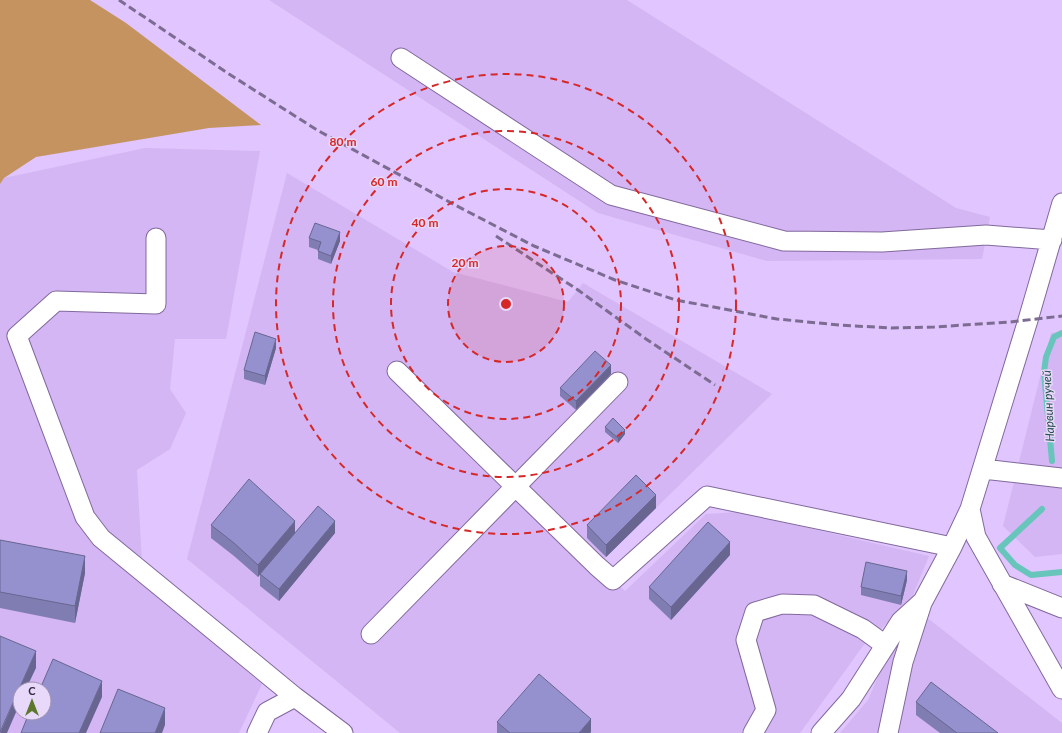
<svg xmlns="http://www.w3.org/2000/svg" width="1062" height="733" font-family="Lato,sans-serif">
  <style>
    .built { fill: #d3b6f3; fill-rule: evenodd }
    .forest { fill: #c59360 }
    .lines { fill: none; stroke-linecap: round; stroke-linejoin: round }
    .stream { stroke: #68c5bb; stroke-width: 6 }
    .minor-casing { stroke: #82699c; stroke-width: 21 }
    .minor { stroke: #fff; stroke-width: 19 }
    .rail { stroke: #7d6c91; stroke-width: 3; stroke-dasharray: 8 4; stroke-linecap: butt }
    .wall { fill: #807db2 }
    .shaded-wall { fill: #686691 }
    .building { fill: #9591cf; stroke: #686691 }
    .ring { fill: none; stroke: #d62828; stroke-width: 2; stroke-dasharray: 7 5 }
    .labels { text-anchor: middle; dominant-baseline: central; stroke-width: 3; stroke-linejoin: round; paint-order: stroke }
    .water-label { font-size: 12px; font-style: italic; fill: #26504b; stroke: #e8d8fa }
    .centre { fill: #d62828; stroke: #e8d8fa; stroke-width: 2 }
    .ring-label { font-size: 12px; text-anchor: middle; font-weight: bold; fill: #d62828; stroke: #e8d8fa; stroke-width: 3; stroke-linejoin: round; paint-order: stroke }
  </style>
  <rect width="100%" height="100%" fill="#e0c5fe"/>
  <path class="built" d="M269 0H627L956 208 990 217 982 259 767 261 598 213Z
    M145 148 260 151 226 339H175L170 389 186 413 170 449 137 470 143 583 262 684 239 733H0V184L4 178ZM20 689H44V713H20Z
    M287 173 453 272 568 302 583 283 772 394 597 566 625 591 706 514 739 512 929 556 911 600 863 646 800 733H400L187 559Z
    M1062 332V554L1035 557 1003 526 1051 333Z
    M912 613 930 620 1062 723V733H840L868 700 889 651Z"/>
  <path class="forest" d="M0 0H90L126 23 261 125 209 128 36 157 4 178 0 184Z"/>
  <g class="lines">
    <path class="stream" d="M1052 461 1044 372 1046 357 1054 337 1062 333
      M1042 509 1000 548 1015 565 1031 575 1062 572"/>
    <defs>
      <path id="minor" d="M401 58 611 195 784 241 882 242 986 235 1052 240
        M1062 203 1028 320 970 509 976 537 1062 689
        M156 238V304L56 301 17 336 85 517 101 538 295 697 343 733
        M397 371 597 566 613 580 707 496 952 547
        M983 469 1062 478
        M1002 584 1062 608
        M371 634 618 382
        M257 733 267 712 295 697
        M753 733 766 710 746 640 755 612 782 604 814 605 863 629 885 645
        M821 733 851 699 901 621 923 601 952 547 970 509
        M888 733 903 662 922 603"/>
    </defs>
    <use href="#minor" class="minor-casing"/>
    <use href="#minor" class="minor"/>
    <path class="rail" d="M119 0 229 74 317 130 455 205 534 246 615 280 676 300 777 319 839 325 891 328 934 327 1010 322 1062 316
      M496 236 578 290 646 339 715 385"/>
  </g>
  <path class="wall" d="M309 238 340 241 331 264 318 259V250L309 247Z
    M276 348 265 385 244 379V370Z
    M611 374 576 410 560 396V388Z
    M605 427 625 434 618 443 605 432Z
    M656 508 606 557 587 538V525Z
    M211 525 295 533H335L279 601 260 586V574L258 577 234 556 211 538Z
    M0 540 85 573 75 623 0 608Z
    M730 555 671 620 649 599V587Z
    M907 580 901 605 861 595V587Z
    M916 702 998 733H940L916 715Z
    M497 722 591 732 590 733H497Z"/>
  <path class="shaded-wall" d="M340 232V241L331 264V256Z
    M276 339V348L265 385V376Z
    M611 365V374L576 410V401Z
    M625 430V434L618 443V438Z
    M656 495V508L606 557V545Z
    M295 521V534L258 577V565Z
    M335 521V533L279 601V589Z
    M730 542V555L671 620V607Z
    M85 556V573L75 623V606Z
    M907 571V580L901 605V596Z
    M36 651V668L26 689H20V703L7 733H0Z
    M102 681V697L86 733H79Z
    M165 708V725L162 733H155Z
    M591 719V732L590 733H579Z"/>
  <path class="building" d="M315 223 340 232 331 256 318 251 321 242 309 238Z
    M255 332 276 339 265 376 244 370Z
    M595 351 611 365 576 401 560 388Z
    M613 418 625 430 618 438 605 427Z
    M636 475 656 495 606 545 587 525Z
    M249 479 295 521 258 565 234 543 211 525Z
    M318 506 335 521 279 589 260 574Z
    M708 522 730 542 671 607 649 587Z
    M0 540 85 556 75 606 0 592Z
    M866 562 907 571 901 596 861 587Z
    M0 636 36 651 0 732Z
    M53 659 102 681 79 733H21L29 713H44V689H40Z
    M539 674 591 719 579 733H510L497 722Z
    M931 682 998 733H957L916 702Z
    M118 689 165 708 155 733H100Z"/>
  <circle cx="506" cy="304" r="58" fill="#d62828" fill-opacity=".12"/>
  <g class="ring">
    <circle cx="506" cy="304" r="58"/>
    <circle cx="506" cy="304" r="115"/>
    <circle cx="506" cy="304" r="173"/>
    <circle cx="506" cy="304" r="230"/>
  </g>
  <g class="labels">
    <g class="water-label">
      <text transform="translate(1048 406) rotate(-93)">Нарвин ручей</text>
    </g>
  </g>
  <circle cx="506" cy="304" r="6" class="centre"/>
  <g class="ring-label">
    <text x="343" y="146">80 m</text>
    <text x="384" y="186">60 m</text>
    <text x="425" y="227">40 m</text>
    <text x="465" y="267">20 m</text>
  </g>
  <g transform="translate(32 701)"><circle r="19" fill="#e8d8fa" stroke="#a092af"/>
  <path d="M0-3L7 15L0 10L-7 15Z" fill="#5c772b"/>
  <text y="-6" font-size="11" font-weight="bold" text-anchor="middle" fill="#33283e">С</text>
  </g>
</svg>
